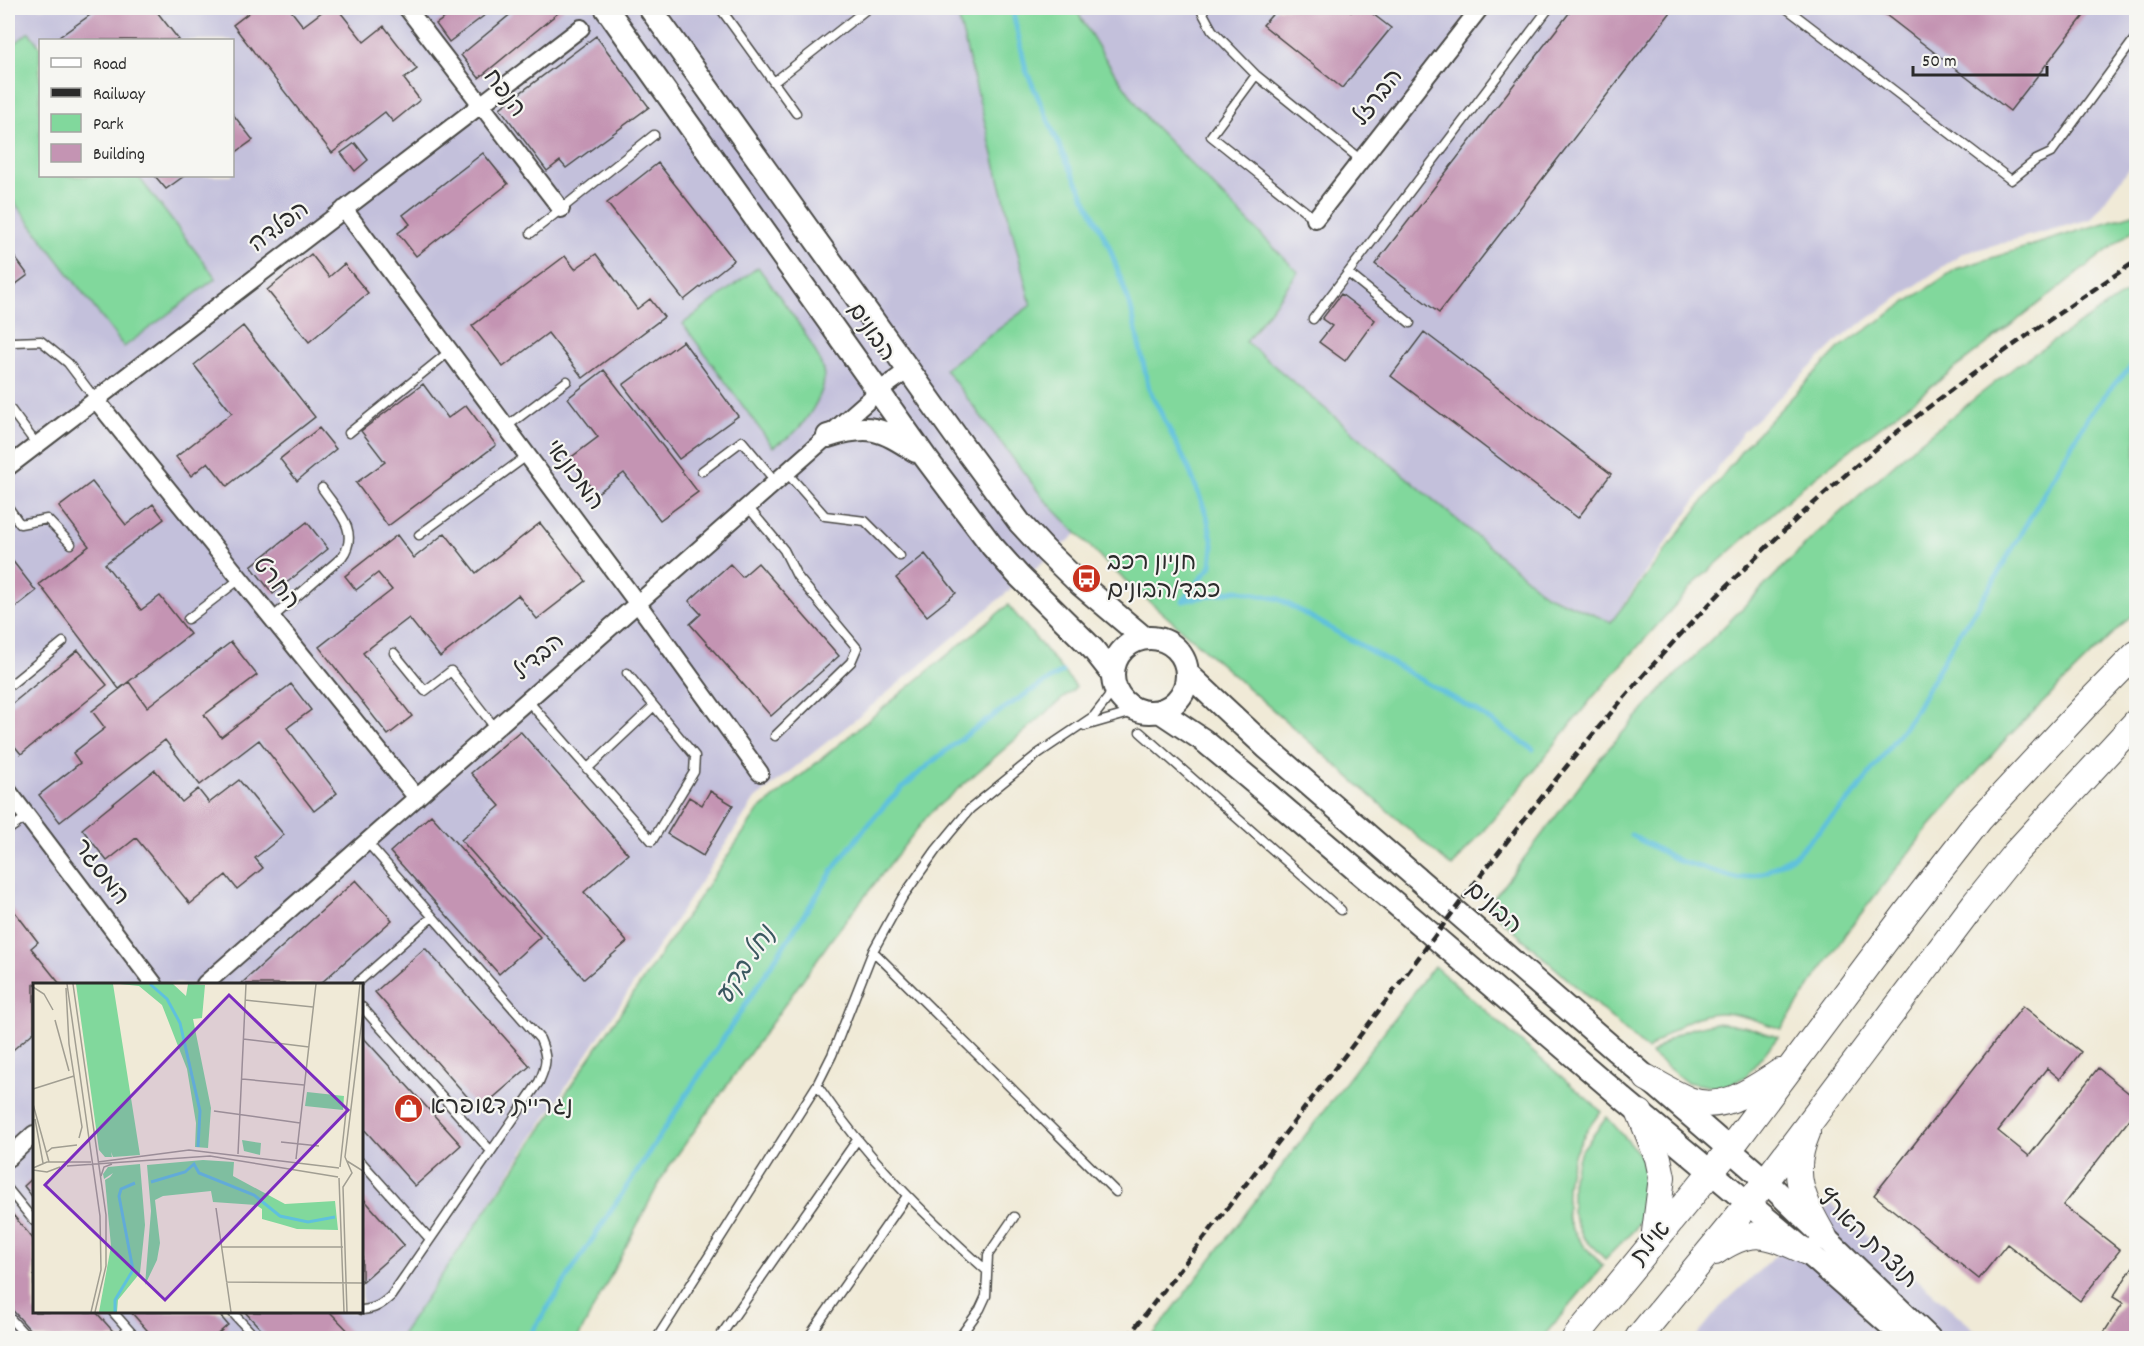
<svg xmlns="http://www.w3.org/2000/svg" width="2144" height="1346" font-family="Dekko,'Playpen Sans Hebrew',sans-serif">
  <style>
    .industrial { fill: #c3c0db; fill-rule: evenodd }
    .green { fill: #81d89c; stroke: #568264; stroke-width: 1.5 }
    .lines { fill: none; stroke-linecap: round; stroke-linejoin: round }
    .stream { stroke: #5fc1dd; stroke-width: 5 }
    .building { fill: #c494b3 }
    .lane-casing { stroke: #494845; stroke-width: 11 }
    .street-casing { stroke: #494845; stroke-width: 20 }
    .secondary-casing { stroke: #494845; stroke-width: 26 }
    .primary-casing { stroke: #494845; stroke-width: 28 }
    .lane { stroke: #fff; stroke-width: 8 }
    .street { stroke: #fff; stroke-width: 16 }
    .secondary { stroke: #fff; stroke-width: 22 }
    .primary { stroke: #fff; stroke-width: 26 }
    .rail { stroke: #2b2b2b; stroke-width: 4.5; stroke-dasharray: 9 4.5; stroke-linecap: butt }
    .labels { text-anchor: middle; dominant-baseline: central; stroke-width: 4.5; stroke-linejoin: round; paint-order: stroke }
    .street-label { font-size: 24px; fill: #2b2b2b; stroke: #f6f6f2 }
    .poi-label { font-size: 24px; fill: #2b2b2b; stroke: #f6f6f2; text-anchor: start }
    .water-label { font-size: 26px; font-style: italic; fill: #3b5860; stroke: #f6f6f2 }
    .inset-river { fill: none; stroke: #5fc1dd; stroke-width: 3 }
    .inset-road { fill: none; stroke: #a19e92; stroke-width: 1.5 }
    .view { fill: #7b2cbf; fill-opacity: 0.15; stroke: #7b2cbf; stroke-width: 3 }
    .inset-edge { fill: none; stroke: #2b2b2b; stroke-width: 3 }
  </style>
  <rect width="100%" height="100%" fill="#f6f6f2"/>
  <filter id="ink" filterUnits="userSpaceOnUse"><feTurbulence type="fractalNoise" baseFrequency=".0167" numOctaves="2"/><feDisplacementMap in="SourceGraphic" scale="12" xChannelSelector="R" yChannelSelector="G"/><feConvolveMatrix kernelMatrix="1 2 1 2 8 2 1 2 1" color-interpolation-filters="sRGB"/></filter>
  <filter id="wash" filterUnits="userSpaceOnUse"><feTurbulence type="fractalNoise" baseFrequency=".008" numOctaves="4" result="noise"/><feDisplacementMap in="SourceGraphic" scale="24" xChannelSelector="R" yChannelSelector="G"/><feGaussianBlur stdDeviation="1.35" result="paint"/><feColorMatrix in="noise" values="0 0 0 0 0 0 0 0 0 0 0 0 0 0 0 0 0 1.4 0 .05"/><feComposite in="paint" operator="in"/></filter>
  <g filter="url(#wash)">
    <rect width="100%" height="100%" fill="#f0ead7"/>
    <path class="industrial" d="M8 8H2136V159L2091 219 1961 254 1842 337 1743 432 1611 622 1545 594 1271 371 856 719 755 799 401 1338H8ZM40 40H232V176H40ZM34 984H362V1312H34Z
      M1831 1204 1984 1338H1695L1720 1307Z"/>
    <path class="green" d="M956 8H1075L1108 63 1148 120 1298 272 1246 342 1545 594 1611 622 1746 445 1839 348 1956 269 2136 213V228L1801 488 1695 583 1593 697 1514 795 1452 867 1109 566 1044 499 945 369 1031 305Z
      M29 32 40 47V176H138L216 278 124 347 8 194V49Z
      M758 267C774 290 824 352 824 378 824 396 805 423 793 434 787 439 779 442 773 447L683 324Z
      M2136 294V611L2006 739 1929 827 1849 929 1781 1029C1765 1024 1748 1016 1731 1014 1697 1008 1672 1030 1647 1050L1487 907 1600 758 1661 690 1815 535 1917 444 2016 366 2123 295Z
      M1008 605 1076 687 929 814 833 937 665 1172 578 1338H399L758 811Z
      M1434 966 1601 1111C1578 1140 1565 1166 1567 1204 1567 1208 1566 1213 1568 1218 1573 1236 1590 1252 1603 1266L1542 1338H1151Z
      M1716 1023 1744 1026 1778 1037 1746 1076 1732 1084 1714 1087 1686 1082 1651 1054C1675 1033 1685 1028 1716 1023Z
      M1607 1117 1641 1156 1649 1181 1645 1212 1635 1229 1605 1259 1582 1236 1572 1212V1177L1581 1151Z"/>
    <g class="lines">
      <path class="stream" d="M1014 8V17L1026 70 1064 156 1109 246 1131 308 1149 389 1189 469 1207 516 1213 545 1211 566 1183 601
        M1183 601 1237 590 1279 599 1478 712 1533 749
        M1631 835 1679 861 1739 879 1766 872 1795 855 1854 795 1912 716 1955 640 1989 589 2088 417 2116 382 2136 362
        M528 1338 839 861C857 839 875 814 895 795 945 747 1003 707 1062 672"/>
    </g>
    <g id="blocks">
      <path class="building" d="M100 8H154L179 40H55Z
        M255 8H289L303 26 327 8H337L364 42 384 26 417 69 404 79 420 100 393 122 385 112 332 153 233 25Z
        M459 8H485L489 12 449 42 436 24Z
        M518 8H564L479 78 461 55Z
        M1278 8H1345L1351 12 1355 8H1365L1391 28 1342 88 1263 25Z
        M1573 8H1674L1439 313 1375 264Z
        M1877 8H2090L2010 111Z
        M596 36 649 107 566 168 560 161 547 171 500 108Z
        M232 113 253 140 232 155Z
        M355 143 368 160 355 171 341 153Z
        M483 153 508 184 416 256 398 233 410 224 403 215Z
        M658 163 734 260 684 300 607 203Z
        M155 176H184L166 189Z
        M8 248 28 275 8 290Z
        M311 254 329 277 344 264 368 293 309 342 267 290Z
        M596 254 637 309 650 299 664 317 583 378 548 333 503 367 472 326 565 256 575 269Z
        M1341 294 1375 320 1345 361 1319 342 1332 326 1322 319Z
        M243 326 315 417 227 486 208 462 191 476 176 457 232 413 194 365Z
        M1424 332 1611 474 1578 518 1391 376Z
        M683 341 738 416 679 459 623 385Z
        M604 370 698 492 660 520 624 473 596 494 569 459 598 437 568 398Z
        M423 384 448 418 466 405 496 445 388 526 356 483 385 462 361 431Z
        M319 428 336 449 297 481 280 459Z
        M92 482 126 525 153 504 164 519 105 564 141 610 160 596 190 634 119 689 39 584 89 546 59 507Z
        M307 522 328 549 273 594 251 566Z
        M540 523 586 581 537 619 518 595 440 657 409 618 363 653 412 716 388 735 319 647 392 590 378 573 356 590 345 576 397 535 414 558 445 533 476 573Z
        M925 554 956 593 927 616 896 578Z
        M8 555 36 591 8 613Z
        M758 563 839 656 771 716 690 624 701 614 689 601 730 564 742 577Z
        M231 642 257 675 204 715 221 737 291 684 311 710 287 728 337 793 314 811 259 740 200 785 165 740 60 822 39 795 80 763 73 753 105 728 92 711 129 682 147 707Z
        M78 650 107 685 21 754 8 738V707Z
        M520 731 628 854 584 892 627 942 584 979 461 840 500 806 471 773Z
        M155 770 182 802 198 789 209 803 239 780 284 835 255 858 263 868 237 889 226 875 190 904 136 838 107 861 82 829Z
        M710 791 733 805 703 856 667 834 689 797 702 805Z
        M431 815 540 937 499 974 390 852Z
        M356 880 392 920 320 984H241Z
        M8 903 38 942 31 948 60 984H34V1032L8 1054Z
        M425 948 530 1066 479 1110 375 992Z
        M2023 1006 2081 1052 2060 1079 2047 1068 1998 1131 2029 1156 2098 1068 2136 1099V1111L2063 1205 2120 1250 2080 1301 2007 1244 1979 1279 1874 1195Z
        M362 1036 461 1145 415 1186 362 1127Z
        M34 1177V1199L24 1186Z
        M362 1197 404 1245 362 1282Z
        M8 1209 34 1240V1312H96L119 1338H37L8 1305Z
        M2136 1262V1338H2110L2103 1334 2123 1303 2113 1297Z
        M131 1312H217L228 1325 213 1338H154Z
        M245 1312H330L355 1338H269Z"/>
    </g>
  </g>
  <g filter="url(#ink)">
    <use href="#blocks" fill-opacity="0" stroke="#494845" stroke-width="1.5"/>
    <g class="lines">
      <defs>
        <path id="lane" d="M720 8 796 113
          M1200 8 1212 30 1256 75
          M1786 8 2011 180 2036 160 2051 153 2136 37
          M774 82 868 8
          M1315 219 1211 136 1256 75 1361 160
          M531 233 654 135
          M1348 273 1410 323
          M1313 319 1549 8
          M8 340 13 342 41 341 68 363 96 400
          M8 406 37 445
          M506 427 567 381
          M349 433 450 351
          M702 471 742 441 776 482
          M787 473 825 516 865 521 900 556
          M8 507 20 524 47 519 71 544
          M748 507 784 550 797 576 857 648 851 662 775 736
          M419 535 528 455
          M272 618 342 557C361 531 336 509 322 488
          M188 619 240 579
          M394 653 425 691 451 671 496 729
          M8 687 63 642
          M528 701 652 841 694 772 695 756 627 673
          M1085 726 1137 711
          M1140 732 1341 910
          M587 769 654 706
          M8 830 27 817
          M873 951 1116 1192
          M356 984 432 917
          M362 1007 491 1151
          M817 1085C866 1157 921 1212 986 1270
          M362 1163 430 1239
          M8 1189 34 1221
          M362 1310C375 1309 381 1305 391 1296L539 1082C547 1064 548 1058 540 1039L367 842
          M113 1312 136 1338
          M232 1312 256 1338
          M8 1316 28 1338
          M657 1338 817 1085 832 1055 873 951 902 898 936 850 970 809 1039 753 1094 716 1108 698 1114 685
          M719 1338 857 1140
          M808 1338 907 1196
          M959 1338 980 1309 986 1296 988 1255 1014 1217"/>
        <path id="street" d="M407 8 561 209
          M344 209 638 604 760 773
          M1315 219 1480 8
          M96 400 417 798
          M8 467 581 28
          M8 791 154 984
          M205 984 879 391 908 370
          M8 1158 34 1134"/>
        <path id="secondary" d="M606 8 925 457 992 546 1019 576 1093 649 1112 673
          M650 8 955 435 1020 523 1045 550 1080 584 1144 638
          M828 436C870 423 880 428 916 451
          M1113 675a37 37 0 1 1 74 0a37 37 0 1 1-74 0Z
          M1188 674 1267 748 1766 1181 1929 1338
          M1161 712 1203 740 1250 779 1626 1101 1815 1259 1905 1338"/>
        <path id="primary" d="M1647 1078C1660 1085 1674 1094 1689 1100 1723 1113 1753 1089 1780 1072
          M1640 1113 1658 1158 1662 1177 1654 1240
          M1807 1133C1789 1175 1803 1200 1824 1237
          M1715 1252C1754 1226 1767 1234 1807 1252
          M1575 1338 1729 1150 1907 912 1979 820 2089 702 2136 654
          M1638 1338 1749 1203 1975 903 2016 852 2136 722"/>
      </defs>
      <use href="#lane" class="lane-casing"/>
      <use href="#street" class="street-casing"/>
      <use href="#secondary" class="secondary-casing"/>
      <use href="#primary" class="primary-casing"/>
      <use href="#lane" class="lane"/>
      <use href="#street" class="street"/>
      <use href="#secondary" class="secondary"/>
      <use href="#primary" class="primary"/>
      <path class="rail" d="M1127 1338C1213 1226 1301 1114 1386 1001 1498 852 1606 706 1738 575 1784 530 1832 485 1882 444 1963 378 2050 319 2136 261"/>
    </g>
  </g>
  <defs>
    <symbol id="bus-disc" viewBox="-11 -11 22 22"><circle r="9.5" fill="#c8321e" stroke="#f6f6f2"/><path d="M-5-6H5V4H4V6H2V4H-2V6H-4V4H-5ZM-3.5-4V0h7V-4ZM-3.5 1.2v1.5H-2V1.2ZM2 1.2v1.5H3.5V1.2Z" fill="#fff"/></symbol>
    <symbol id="shop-disc" viewBox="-11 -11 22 22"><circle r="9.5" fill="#c8321e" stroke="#f6f6f2"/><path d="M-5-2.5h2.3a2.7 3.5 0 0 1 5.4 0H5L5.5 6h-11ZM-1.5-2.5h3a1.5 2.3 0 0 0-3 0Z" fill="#fff"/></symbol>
  </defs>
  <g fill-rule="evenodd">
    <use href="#bus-disc" x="1070" y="562" width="33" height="33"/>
    <use href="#shop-disc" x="392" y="1092" width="33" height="33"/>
  </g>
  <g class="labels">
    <g class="street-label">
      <text transform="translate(503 94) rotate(53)">הנפח</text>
      <text transform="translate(1379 98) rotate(-52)">הברזל</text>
      <text transform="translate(280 228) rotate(-37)">הפלדה</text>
      <text transform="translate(870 333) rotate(55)">הבונים</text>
      <text transform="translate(573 476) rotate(53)">המכונאי</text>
      <text transform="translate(275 584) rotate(51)">החרט</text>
      <text transform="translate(540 658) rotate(-41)">הבדיל</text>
      <text transform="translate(100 873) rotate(53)">המסגר</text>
      <text transform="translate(1493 909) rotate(41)">הבונים</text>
      <text transform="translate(1866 1240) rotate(44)">תוצרת הארץ</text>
      <text transform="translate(1652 1244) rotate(-51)">אילת</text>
    </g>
    <g class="poi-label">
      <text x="1107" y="564">חניון רכב<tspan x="1107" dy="28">כבד/הבונים</tspan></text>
      <text x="430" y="1108">נגריית דשופרא</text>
    </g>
    <g class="water-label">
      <text transform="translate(747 966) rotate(-57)">נחל בקע</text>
    </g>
  </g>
  <g transform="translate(33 983)">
    <rect width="330" height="330" fill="#f0ead7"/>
    <path d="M43 1H80L107 172 80 174 78 169 79 174H72L66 167ZM87 1H140L153 13 155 1 172 2 169 35 160 36 178 125 175 165 162 164 163 140 154 86 129 22 106 3ZM274 109 311 113 310 127 272 123ZM209 157 228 160 227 172 211 168ZM170 177 201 179 200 193 252 221 302 218 305 247 264 246 247 241 229 236V226L223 222 180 219 178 208 130 213 122 217 127 260 124 277 112 302 118 228 114 182ZM107 181 112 242 107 290 85 317 84 329H66L78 263 72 197 77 194 80 190 71 196 70 191 75 184Z" fill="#81d89c"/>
    <path class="inset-river" d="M117 1 134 16 147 40 167 128 165 164M118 199 152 189 161 181 166 190 221 212 247 233 275 239 302 234M82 329V317L100 287 86 213 88 206 102 200"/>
    <path class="inset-road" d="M34 1 67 233 68 287 58 329M40 1 73 232V283L62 329M0 4 11 11 20 27M33 5 36 61 49 144 46 155M212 17 280 24M22 37 36 88M210 56 276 64M209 96 271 102M0 106 41 93M0 121 16 179M181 128 267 140M2 136 10 180M248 159 286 163M14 169 19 165 44 162M205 171 213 1M263 176 283 1M314 178 330 188M65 179 156 167 306 185M34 183 177 173 305 194M307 184 327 1M0 185 14 179H58M0 187 14 189 27 184M68 193 71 184 79 181M306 195 311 329M183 225 198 329M189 264H310M193 299 330 300M314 329 310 204 319 190 312 174 330 28"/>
    <path class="view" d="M196 12 315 127 132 317 12 202Z"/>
    <rect width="330" height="330" class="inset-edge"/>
  </g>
  <rect width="2144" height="1346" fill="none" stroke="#f6f6f2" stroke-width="30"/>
  <rect x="39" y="39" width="195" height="138" fill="#f6f6f2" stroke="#a5a5a2" stroke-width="1.5"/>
  <rect x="51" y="58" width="30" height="9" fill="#ffffff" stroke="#a5a5a2" stroke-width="1.5"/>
  <text x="93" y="69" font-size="18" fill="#2b2b2b">Road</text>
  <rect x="51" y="88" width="30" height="9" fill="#2b2b2b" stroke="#a5a5a2" stroke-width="1.5"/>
  <text x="93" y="99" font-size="18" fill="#2b2b2b">Railway</text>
  <rect x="51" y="114" width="30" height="18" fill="#81d89c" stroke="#a5a5a2" stroke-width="1.5"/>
  <text x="93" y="129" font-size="18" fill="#2b2b2b">Park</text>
  <rect x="51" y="144" width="30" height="18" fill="#c494b3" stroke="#a5a5a2" stroke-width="1.5"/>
  <text x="93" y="159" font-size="18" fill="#2b2b2b">Building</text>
  <path d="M1913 66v9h134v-9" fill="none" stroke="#2b2b2b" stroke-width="3"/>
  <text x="1922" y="66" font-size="18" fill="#2b2b2b" stroke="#f6f6f2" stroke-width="4.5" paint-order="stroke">50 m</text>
</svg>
